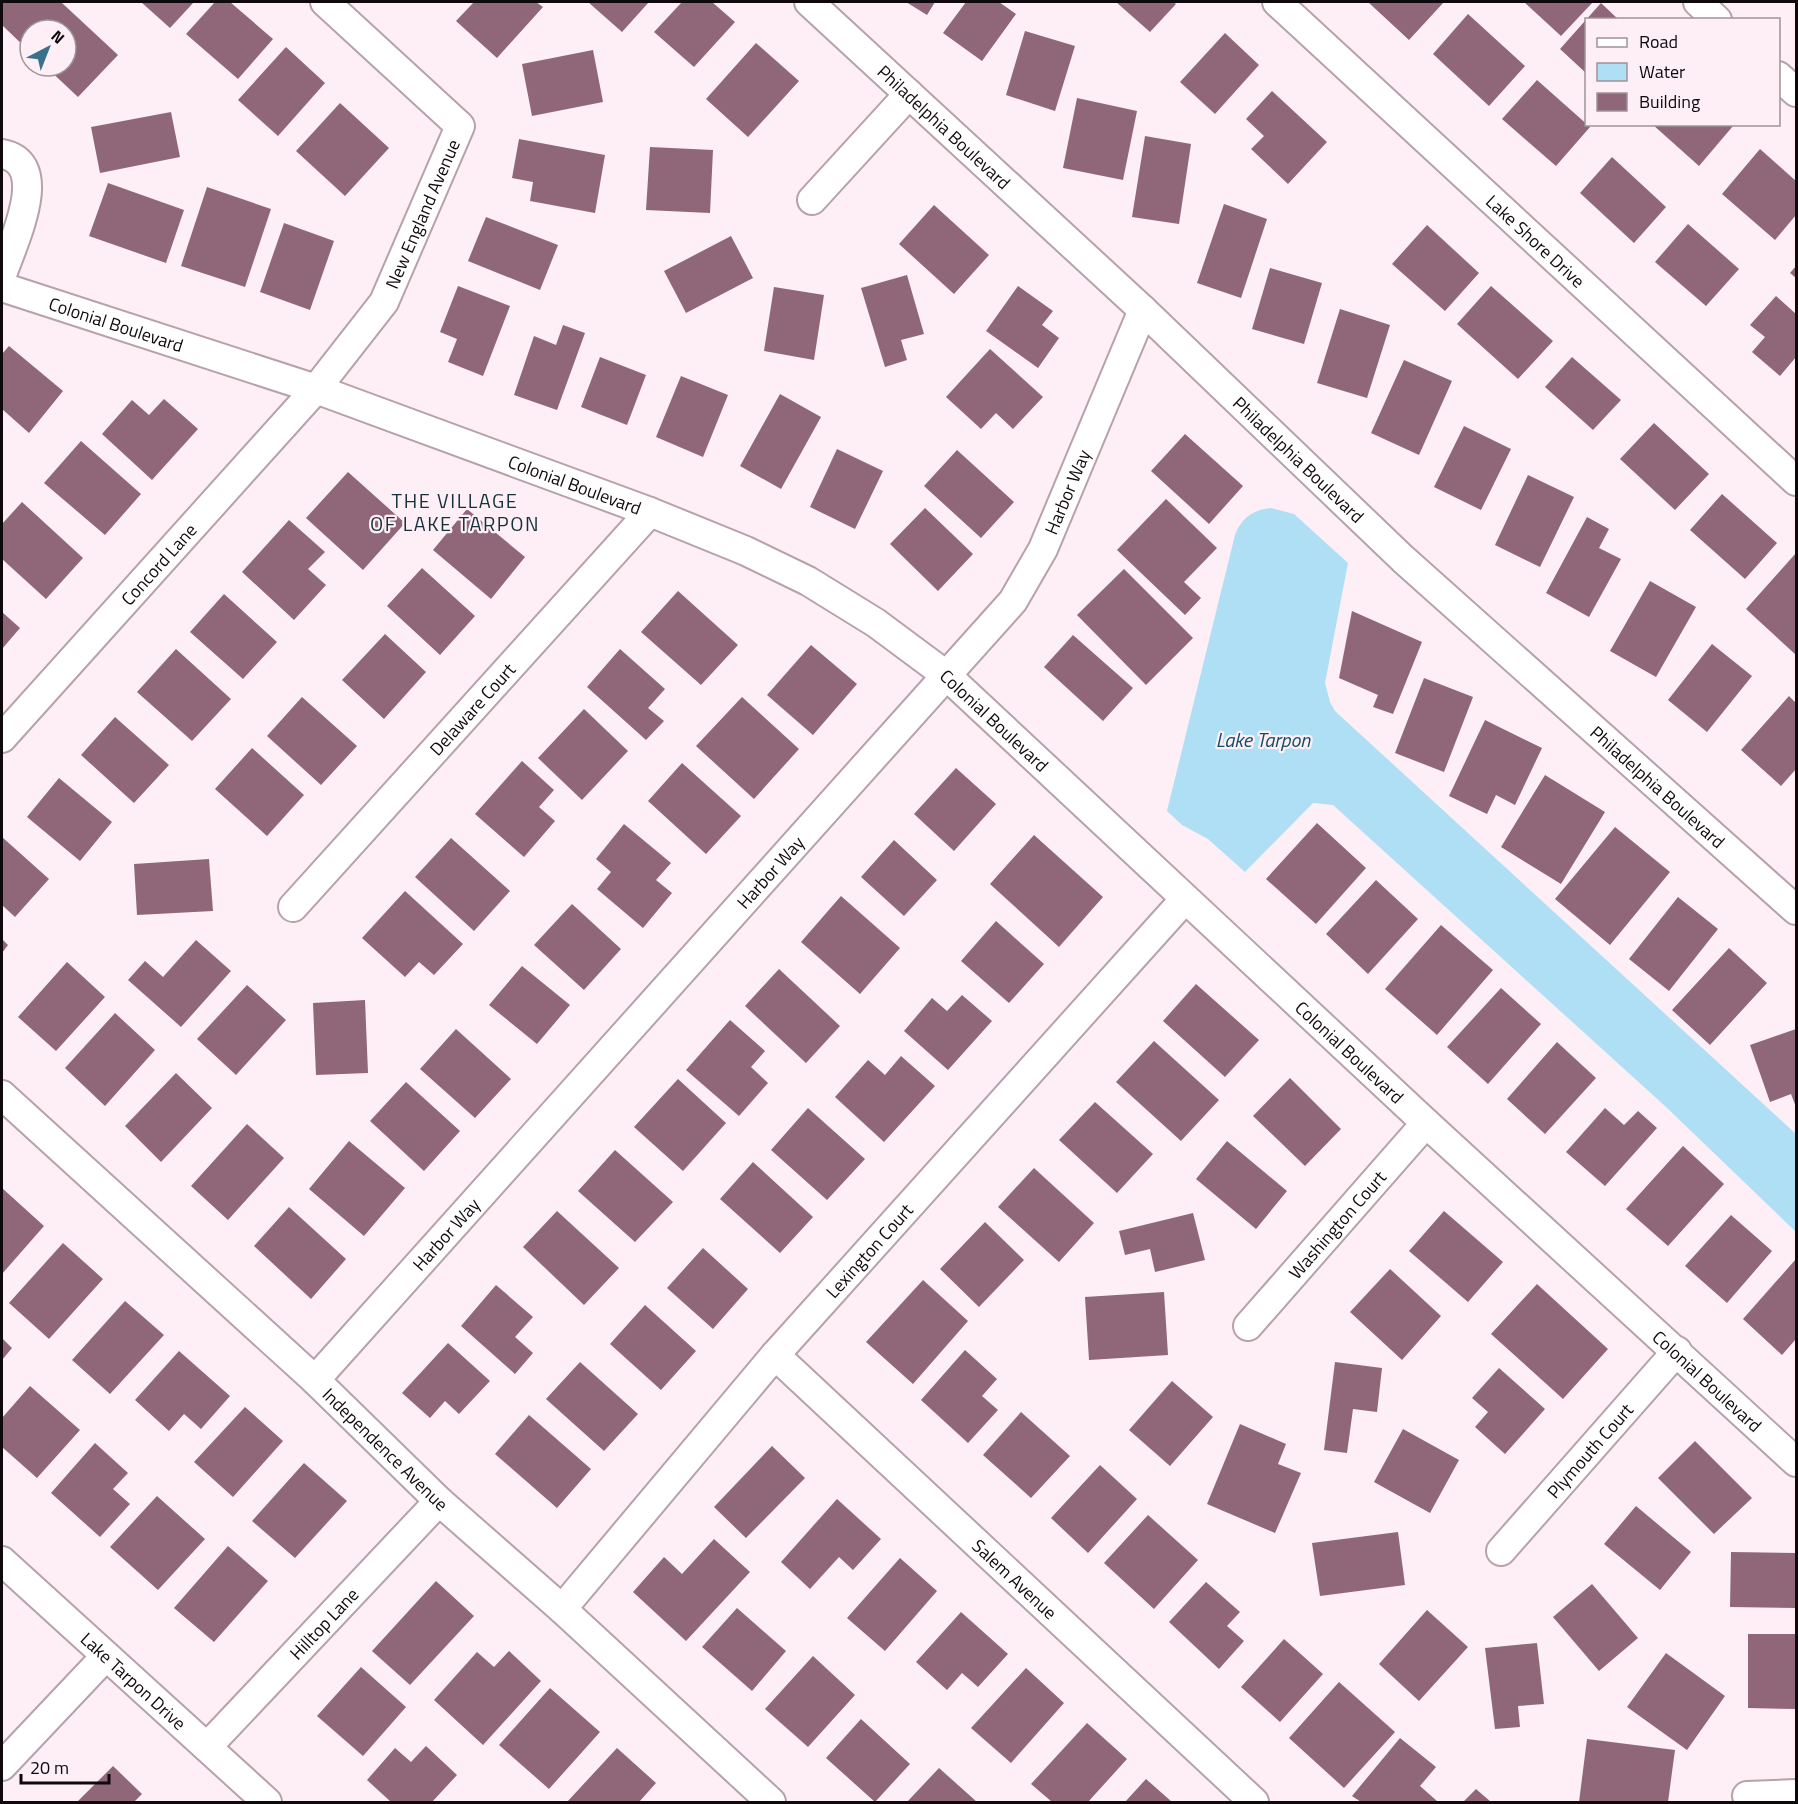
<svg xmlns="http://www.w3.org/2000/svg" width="1798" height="1804" font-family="'Titillium Web',sans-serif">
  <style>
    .water { fill: #afdff4 }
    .building { fill: #8f6779 }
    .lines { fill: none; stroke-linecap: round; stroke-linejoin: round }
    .minor-casing { stroke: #b7a1aa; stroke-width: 32 }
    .minor { stroke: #fff; stroke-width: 28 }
    .labels { text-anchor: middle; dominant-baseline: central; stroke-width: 4.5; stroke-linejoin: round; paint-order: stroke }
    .street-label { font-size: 18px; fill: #10090c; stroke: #fdeff5 }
    .neighbourhood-label { font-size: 20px; letter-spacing: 1.5px; fill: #14303b; stroke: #fdeff5 }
    .water-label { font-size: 20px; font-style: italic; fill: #114f65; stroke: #fdeff5 }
  </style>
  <rect width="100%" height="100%" fill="#fdeff5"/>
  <path class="water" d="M1271 508 1294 514 1348 563 1325 683 1330 702 1335 711 1796 1134V1232L1665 1106 1333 805 1313 803 1245 872 1208 839 1182 825 1167 811 1235 535C1242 518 1252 510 1271 508Z"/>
  <path class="building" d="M2 2H61L118 55 78 97 45 66H66V30H30V52L2 25Z
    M141 2H194L170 28Z
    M215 2H230L273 39 238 79 186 34Z
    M474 2H536L543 7 497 58 456 21Z
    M588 2H649L622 32Z
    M682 2H712L735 22 694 67 654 32Z
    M906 2H935L927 15Z
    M966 2H999L1016 14 982 61 943 33Z
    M1116 2H1173L1176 4 1150 32Z
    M1368 2H1444L1409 40Z
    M1524 2H1593L1561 36Z
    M1601 3 1619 20H1586V73L1560 49Z
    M1468 14 1525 66 1489 106 1433 54Z
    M1025 31 1075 46 1055 111 1006 95Z
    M1225 33 1259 65 1215 114 1180 82Z
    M756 43 799 81 748 137 706 99Z
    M286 47 325 83 278 136 238 100Z
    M593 50 603 102 532 116 522 64Z
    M1537 80 1590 127 1556 166 1502 119Z
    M1272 91 1327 142 1288 184 1251 149 1264 136 1246 119Z
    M1077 98 1137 111 1123 180 1063 168Z
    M340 103 389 148 345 196 296 151Z
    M171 112 180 157 100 173 91 127Z
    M1652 124H1731L1733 126 1699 166Z
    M1145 136 1191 144 1179 224 1132 217Z
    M519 139 605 155 595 213 530 201 533 182 512 178Z
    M650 147 713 150 710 213 646 210Z
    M1760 149 1796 181V215L1775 240 1722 194Z
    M1612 157 1666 207 1634 243 1580 193Z
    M108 183 184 210 166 263 89 236Z
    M207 187 271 209 245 287 181 266Z
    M1224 204 1267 219 1241 298 1197 283Z
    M934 205 989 255 954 294 899 244Z
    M486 217 558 245 540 290 468 261Z
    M284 223 334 241 310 310 260 292Z
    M1688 224 1739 269 1706 306 1655 262Z
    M1427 225 1479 273 1445 311 1392 264Z
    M731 236 753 278 686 313 664 271Z
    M1796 266V278L1790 273Z
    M1270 268 1322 283 1304 344 1252 329Z
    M907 275 924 334 901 340 907 360 885 367 861 288Z
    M458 286 510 306 483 376 448 362 457 339 440 332Z
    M1018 286 1053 311 1042 325 1059 338 1038 368 986 331Z
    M1491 286 1553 341 1518 379 1457 324Z
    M774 287 824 295 814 360 764 351Z
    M1776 296 1796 314V357L1780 376 1752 352 1765 337 1750 325Z
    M1340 309 1390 325 1367 398 1317 383Z
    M563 325 585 333 557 410 514 395 534 336 556 345Z
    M9 346 63 391 29 433 2 409V354Z
    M990 349 1043 397 1013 429 996 413 981 429 946 397Z
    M600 357 646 375 627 425 581 407Z
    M1572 357 1621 400 1593 430 1545 387Z
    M1404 360 1452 381 1419 455 1371 433Z
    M681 376 728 395 703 457 656 437Z
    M780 394 821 417 781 489 740 466Z
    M164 399 198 429 152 480 102 434 132 400 149 415Z
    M1654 423 1709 474 1675 510 1620 459Z
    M1464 426 1511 449 1481 510 1434 487Z
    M1185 434 1243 486 1209 524 1151 471Z
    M81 441 141 494 105 535 44 483Z
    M837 449 883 471 855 529 810 507Z
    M957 450 1014 502 981 538 924 486Z
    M348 472 405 523 363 570 306 518Z
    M1528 475 1574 497 1540 567 1495 545Z
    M1722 494 1777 543 1745 579 1690 530Z
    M1166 499 1217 548 1184 582 1201 598 1185 615 1117 550Z
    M22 502 83 558 46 599 2 559V524Z
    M925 508 973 554 938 591 890 544Z
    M467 509 525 557 491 599 433 550Z
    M1587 517 1609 529 1599 548 1621 559 1589 617 1546 593Z
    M289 520 325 552 308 569 326 585 294 620 242 572Z
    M1796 553V655L1746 609Z
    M422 568 475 616 440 655 387 606Z
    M1124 569 1193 638 1146 685 1077 615Z
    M1650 581 1696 607 1656 677 1610 651Z
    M678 591 738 645 701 685 641 632Z
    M224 594 277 642 243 679 190 632Z
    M1352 611 1422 642 1393 714 1373 707 1378 695 1339 678Z
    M2 612 20 628 2 649Z
    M385 634 426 672 384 719 342 680Z
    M1073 635 1133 688 1103 721 1044 667Z
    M1712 644 1752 676 1707 732 1668 700Z
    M811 645 857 684 813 735 767 695Z
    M176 649 231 699 192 741 137 692Z
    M620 649 665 689 648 708 664 721 646 740 587 687Z
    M1424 678 1473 697 1444 772 1395 753Z
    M1789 696 1796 703V769L1781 786 1741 750Z
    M302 697 357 746 321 785 267 736Z
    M742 697 799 749 754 799 696 746Z
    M584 709 628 751 582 800 538 758Z
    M115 717 169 765 134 803 81 755Z
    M1485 720 1542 748 1515 805 1496 795 1487 814 1449 796Z
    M252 748 304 795 267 836 215 789Z
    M522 761 554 790 539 807 555 821 524 857 475 814Z
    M682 763 741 816 706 854 648 801Z
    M956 768 996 804 954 851 914 814Z
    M1545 775 1605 812 1561 884 1501 847Z
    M59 778 112 822 80 861 27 817Z
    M1317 823 1366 868 1316 924 1266 879Z
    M624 824 671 863 656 880 672 893 643 928 597 889 611 872 596 859Z
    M1615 827 1670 872 1610 945 1555 899Z
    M1034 835 1103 897 1059 947 990 884Z
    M2 837 49 879 15 917 2 905Z
    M451 838 510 891 474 931 415 877Z
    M894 840 937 880 904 916 861 877Z
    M209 859 213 911 137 915 134 864Z
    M1376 880 1418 919 1368 974 1326 934Z
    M405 891 463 944 434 975 419 962 405 977 362 938Z
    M841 896 900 948 860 994 801 942Z
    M1678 897 1718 929 1669 991 1629 959Z
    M572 904 621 949 584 990 534 945Z
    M996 921 1044 964 1009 1003 961 961Z
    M1441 925 1493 970 1437 1035 1385 989Z
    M2 939 8 945 2 953Z
    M196 940 231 971 181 1027 128 980 145 961 163 977Z
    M1729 948 1767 983 1710 1045 1672 1010Z
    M67 962 105 997 56 1051 18 1017Z
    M522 966 570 1005 537 1044 489 1005Z
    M779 969 840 1026 806 1063 745 1006Z
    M1196 984 1259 1040 1225 1077 1163 1021Z
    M247 985 286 1020 236 1075 197 1039Z
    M1501 988 1541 1024 1488 1084 1447 1047Z
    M962 995 992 1021 948 1070 904 1031 932 998 947 1011Z
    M365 1000 368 1073 316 1075 313 1003Z
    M115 1013 155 1050 105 1106 65 1068Z
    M730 1020 765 1051 751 1067 768 1083 739 1116 686 1070Z
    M456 1029 511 1079 475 1118 420 1069Z
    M1796 1029V1107L1791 1094 1770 1102 1750 1045Z
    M1154 1041 1219 1100 1181 1141 1116 1082Z
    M1557 1042 1596 1078 1545 1134 1507 1099Z
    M901 1056 935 1086 884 1142 835 1097 868 1060 885 1075Z
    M176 1073 212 1108 161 1162 125 1126Z
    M1290 1078 1341 1129 1305 1166 1253 1116Z
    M678 1079 726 1123 683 1171 634 1127Z
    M406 1082 460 1131 424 1171 370 1121Z
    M1095 1102 1153 1154 1117 1193 1059 1140Z
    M808 1108 865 1159 827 1200 771 1150Z
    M1605 1108 1624 1125 1638 1111 1657 1128 1605 1186 1566 1152Z
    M247 1124 284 1158 228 1220 191 1186Z
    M349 1141 405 1188 364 1236 309 1189Z
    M1227 1141 1287 1191 1256 1229 1196 1179Z
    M1683 1146 1724 1184 1668 1246 1626 1209Z
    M615 1150 673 1202 635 1242 578 1191Z
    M753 1162 813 1217 780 1253 720 1199Z
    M1034 1168 1094 1223 1059 1262 998 1207Z
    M2 1188 44 1226 2 1274Z
    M289 1207 346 1259 311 1299 254 1246Z
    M557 1211 619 1268 584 1305 523 1247Z
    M1444 1211 1503 1262 1468 1302 1409 1251Z
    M1193 1213 1205 1260 1155 1272 1150 1249 1125 1255 1119 1231Z
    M1731 1215 1772 1251 1727 1303 1685 1266Z
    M985 1222 1024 1260 979 1307 940 1269Z
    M63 1243 103 1279 49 1339 9 1303Z
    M703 1248 748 1289 713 1329 667 1288Z
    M1796 1259V1339L1782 1355 1743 1319Z
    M1390 1269 1441 1316 1402 1360 1350 1312Z
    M923 1280 968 1321 913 1384 866 1342Z
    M1537 1284 1608 1349 1563 1399 1491 1334Z
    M496 1285 533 1317 515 1337 533 1353 515 1374 461 1326Z
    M1164 1292 1168 1355 1089 1360 1085 1297Z
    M125 1301 164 1335 110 1394 72 1360Z
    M645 1305 696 1351 661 1390 610 1344Z
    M2 1338 12 1348 2 1360Z
    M448 1343 490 1381 459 1414 445 1401 430 1418 402 1393Z
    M965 1350 997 1379 982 1396 998 1410 968 1443 921 1400Z
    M179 1351 230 1396 201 1429 184 1414 169 1431 135 1400Z
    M580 1362 638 1414 604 1451 546 1399Z
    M1335 1362 1382 1368 1377 1412 1353 1409 1347 1453 1324 1450Z
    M1499 1368 1545 1409 1505 1454 1475 1427 1488 1412 1472 1398Z
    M1172 1381 1213 1417 1170 1466 1129 1430Z
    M30 1386 80 1430 37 1478 2 1447V1418Z
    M245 1407 283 1441 233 1497 194 1462Z
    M1021 1412 1070 1456 1031 1498 983 1455Z
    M529 1415 591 1469 557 1508 495 1454Z
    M1240 1424 1286 1444 1278 1464 1301 1473 1275 1533 1207 1504Z
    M1403 1429 1459 1460 1430 1513 1374 1482Z
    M1695 1441 1752 1498 1714 1534 1658 1478Z
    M95 1443 128 1473 113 1489 130 1504 100 1537 51 1493Z
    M772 1446 805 1478 746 1538 714 1507Z
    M304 1463 347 1501 295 1558 252 1521Z
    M1100 1465 1137 1499 1088 1553 1051 1518Z
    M157 1496 205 1539 158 1590 110 1547Z
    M837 1499 881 1539 853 1570 839 1557 810 1589 781 1562Z
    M1636 1506 1691 1552 1660 1590 1604 1544Z
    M1148 1515 1198 1560 1154 1609 1104 1563Z
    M1398 1532 1405 1585 1320 1596 1312 1543Z
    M714 1539 750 1572 686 1641 633 1592 664 1557 682 1574Z
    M228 1546 268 1581 214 1642 174 1608Z
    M1731 1552 1796 1553V1608L1730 1607Z
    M900 1558 937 1591 885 1651 847 1618Z
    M436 1581 474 1616 410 1685 372 1651Z
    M1206 1582 1240 1612 1227 1626 1244 1641 1219 1669 1169 1622Z
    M1592 1584 1638 1638 1599 1671 1553 1617Z
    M737 1608 786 1651 752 1691 702 1647Z
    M1427 1610 1468 1647 1419 1701 1379 1664Z
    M961 1612 1008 1654 978 1687 962 1673 947 1690 916 1662Z
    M1748 1634H1796V1709L1748 1708Z
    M1284 1639 1323 1674 1280 1722 1241 1687Z
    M1537 1643 1544 1704 1518 1706 1520 1727 1495 1729 1485 1648Z
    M509 1651 541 1681 483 1745 434 1700 477 1652 494 1667Z
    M1666 1653 1725 1696 1687 1750 1627 1707Z
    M813 1656 855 1695 808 1747 765 1709Z
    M361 1667 406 1707 363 1756 317 1716Z
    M1026 1668 1064 1703 1011 1763 971 1728Z
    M1339 1682 1395 1732 1344 1788 1289 1738Z
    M550 1688 600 1732 549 1789 499 1745Z
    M861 1719 910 1764 875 1802 826 1758Z
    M1087 1723 1127 1759 1088 1802H1052L1031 1784Z
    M1400 1738 1436 1767 1420 1786 1437 1801 1361 1802 1352 1796Z
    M1587 1739 1675 1750 1668 1802H1579Z
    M426 1746 457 1775 432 1802H391L367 1780 395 1748 411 1762Z
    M617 1748 656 1783 639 1802H567Z
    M113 1766 142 1794 134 1802H77Z
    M939 1768 977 1802H907Z
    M1146 1779 1172 1802H1125Z
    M1476 1789 1491 1802H1463Z"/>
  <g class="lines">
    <defs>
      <g id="minor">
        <path id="s1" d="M809 2 1143 310 1403 559 1796 910"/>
        <path id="s2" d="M1277 2 1796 481"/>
        <path d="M1698 2 1717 20"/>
        <path d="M1778 76 1796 92"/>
        <path d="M2 154C53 163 12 244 2 275"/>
        <path d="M812 200 909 94"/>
        <path id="s3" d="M2 287 316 389 650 512 746 551 808 581 876 623 946 675 1426 1123 1796 1462"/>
        <path id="s4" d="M2 738 316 389 384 302 460 126 325 2"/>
        <path id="s5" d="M293 907 650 512"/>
        <path id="s6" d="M2 1095 315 1380 439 1501 562 1609 771 1802"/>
        <path id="s7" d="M1248 1326 1426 1123"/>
        <path id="s8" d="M775 1355 1254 1802"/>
        <path id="s9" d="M315 1380 1013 601 1043 549 1143 310"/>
        <path id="s10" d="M1501 1551 1677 1351"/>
        <path id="s11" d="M2 1561 267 1802"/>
        <path id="s12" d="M562 1609 775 1355 1185 899"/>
        <path id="s13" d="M207 1747 439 1501"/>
        <path d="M2 1766 106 1656"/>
        <path d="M1747 1796 1796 1794"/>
      </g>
    </defs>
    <use href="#minor" class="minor-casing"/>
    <use href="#minor" class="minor"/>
  </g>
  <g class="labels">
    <g class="street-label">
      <text stroke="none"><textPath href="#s1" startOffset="184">Philadelphia Boulevard</textPath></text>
      <text stroke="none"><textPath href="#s4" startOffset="676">New England Avenue</textPath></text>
      <text stroke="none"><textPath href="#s2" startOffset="352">Lake Shore Drive</textPath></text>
      <text stroke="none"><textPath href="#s3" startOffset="120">Colonial Boulevard</textPath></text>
      <text stroke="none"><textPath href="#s1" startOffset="670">Philadelphia Boulevard</textPath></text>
      <text stroke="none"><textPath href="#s3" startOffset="606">Colonial Boulevard</textPath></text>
      <text stroke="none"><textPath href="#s9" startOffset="1168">Harbor Way</textPath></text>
      <text stroke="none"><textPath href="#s4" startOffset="234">Concord Lane</textPath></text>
      <text stroke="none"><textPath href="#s5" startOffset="267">Delaware Court</textPath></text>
      <text stroke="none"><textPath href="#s3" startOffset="1092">Colonial Boulevard</textPath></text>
      <text stroke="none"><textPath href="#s1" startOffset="1156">Philadelphia Boulevard</textPath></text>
      <text stroke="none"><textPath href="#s9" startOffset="682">Harbor Way</textPath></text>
      <text stroke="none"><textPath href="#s3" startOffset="1578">Colonial Boulevard</textPath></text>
      <text stroke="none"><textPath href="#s7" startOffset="135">Washington Court</textPath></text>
      <text stroke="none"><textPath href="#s9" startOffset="196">Harbor Way</textPath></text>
      <text stroke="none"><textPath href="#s12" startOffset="472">Lexington Court</textPath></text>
      <text stroke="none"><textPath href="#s3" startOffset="2064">Colonial Boulevard</textPath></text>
      <text stroke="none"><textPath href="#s6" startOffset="522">Independence Avenue</textPath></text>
      <text stroke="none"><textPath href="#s10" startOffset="134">Plymouth Court</textPath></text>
      <text stroke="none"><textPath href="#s8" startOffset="328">Salem Avenue</textPath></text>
      <text stroke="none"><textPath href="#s13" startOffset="170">Hilltop Lane</textPath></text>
      <text stroke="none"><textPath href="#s11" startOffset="178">Lake Tarpon Drive</textPath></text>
    </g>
    <g class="neighbourhood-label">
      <text x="455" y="500">THE VILLAGE<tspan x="455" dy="23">OF LAKE TARPON</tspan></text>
    </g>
    <g class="water-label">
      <text x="1263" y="739">Lake Tarpon</text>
    </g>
  </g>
  <rect width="1798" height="1804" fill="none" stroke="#10090c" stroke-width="6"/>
  <rect x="1585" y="18" width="195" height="108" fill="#fdeff5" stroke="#9e9398" stroke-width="1.5"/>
  <rect x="1597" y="38" width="30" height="9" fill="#ffffff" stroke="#9e9398" stroke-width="1.5"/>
  <text x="1639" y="48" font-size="18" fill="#10090c">Road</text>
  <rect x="1597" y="63" width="30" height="18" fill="#afdff4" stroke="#9e9398" stroke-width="1.5"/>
  <text x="1639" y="78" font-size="18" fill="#10090c">Water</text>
  <rect x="1597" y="93" width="30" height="18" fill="#8f6779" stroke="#9e9398" stroke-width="1.5"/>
  <text x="1639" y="108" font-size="18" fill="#10090c">Building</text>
  <g transform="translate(48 48) rotate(42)"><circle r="28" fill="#fdeff5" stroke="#9e9398" stroke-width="1.5"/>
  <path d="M0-4.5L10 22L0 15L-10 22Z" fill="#37728a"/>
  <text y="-9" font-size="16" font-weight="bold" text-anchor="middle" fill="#10090c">N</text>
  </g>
  <path d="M21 1774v9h88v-9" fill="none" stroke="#10090c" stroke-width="3"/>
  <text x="30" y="1774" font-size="18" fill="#10090c" stroke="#fdeff5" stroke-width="4.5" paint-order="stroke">20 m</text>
</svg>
